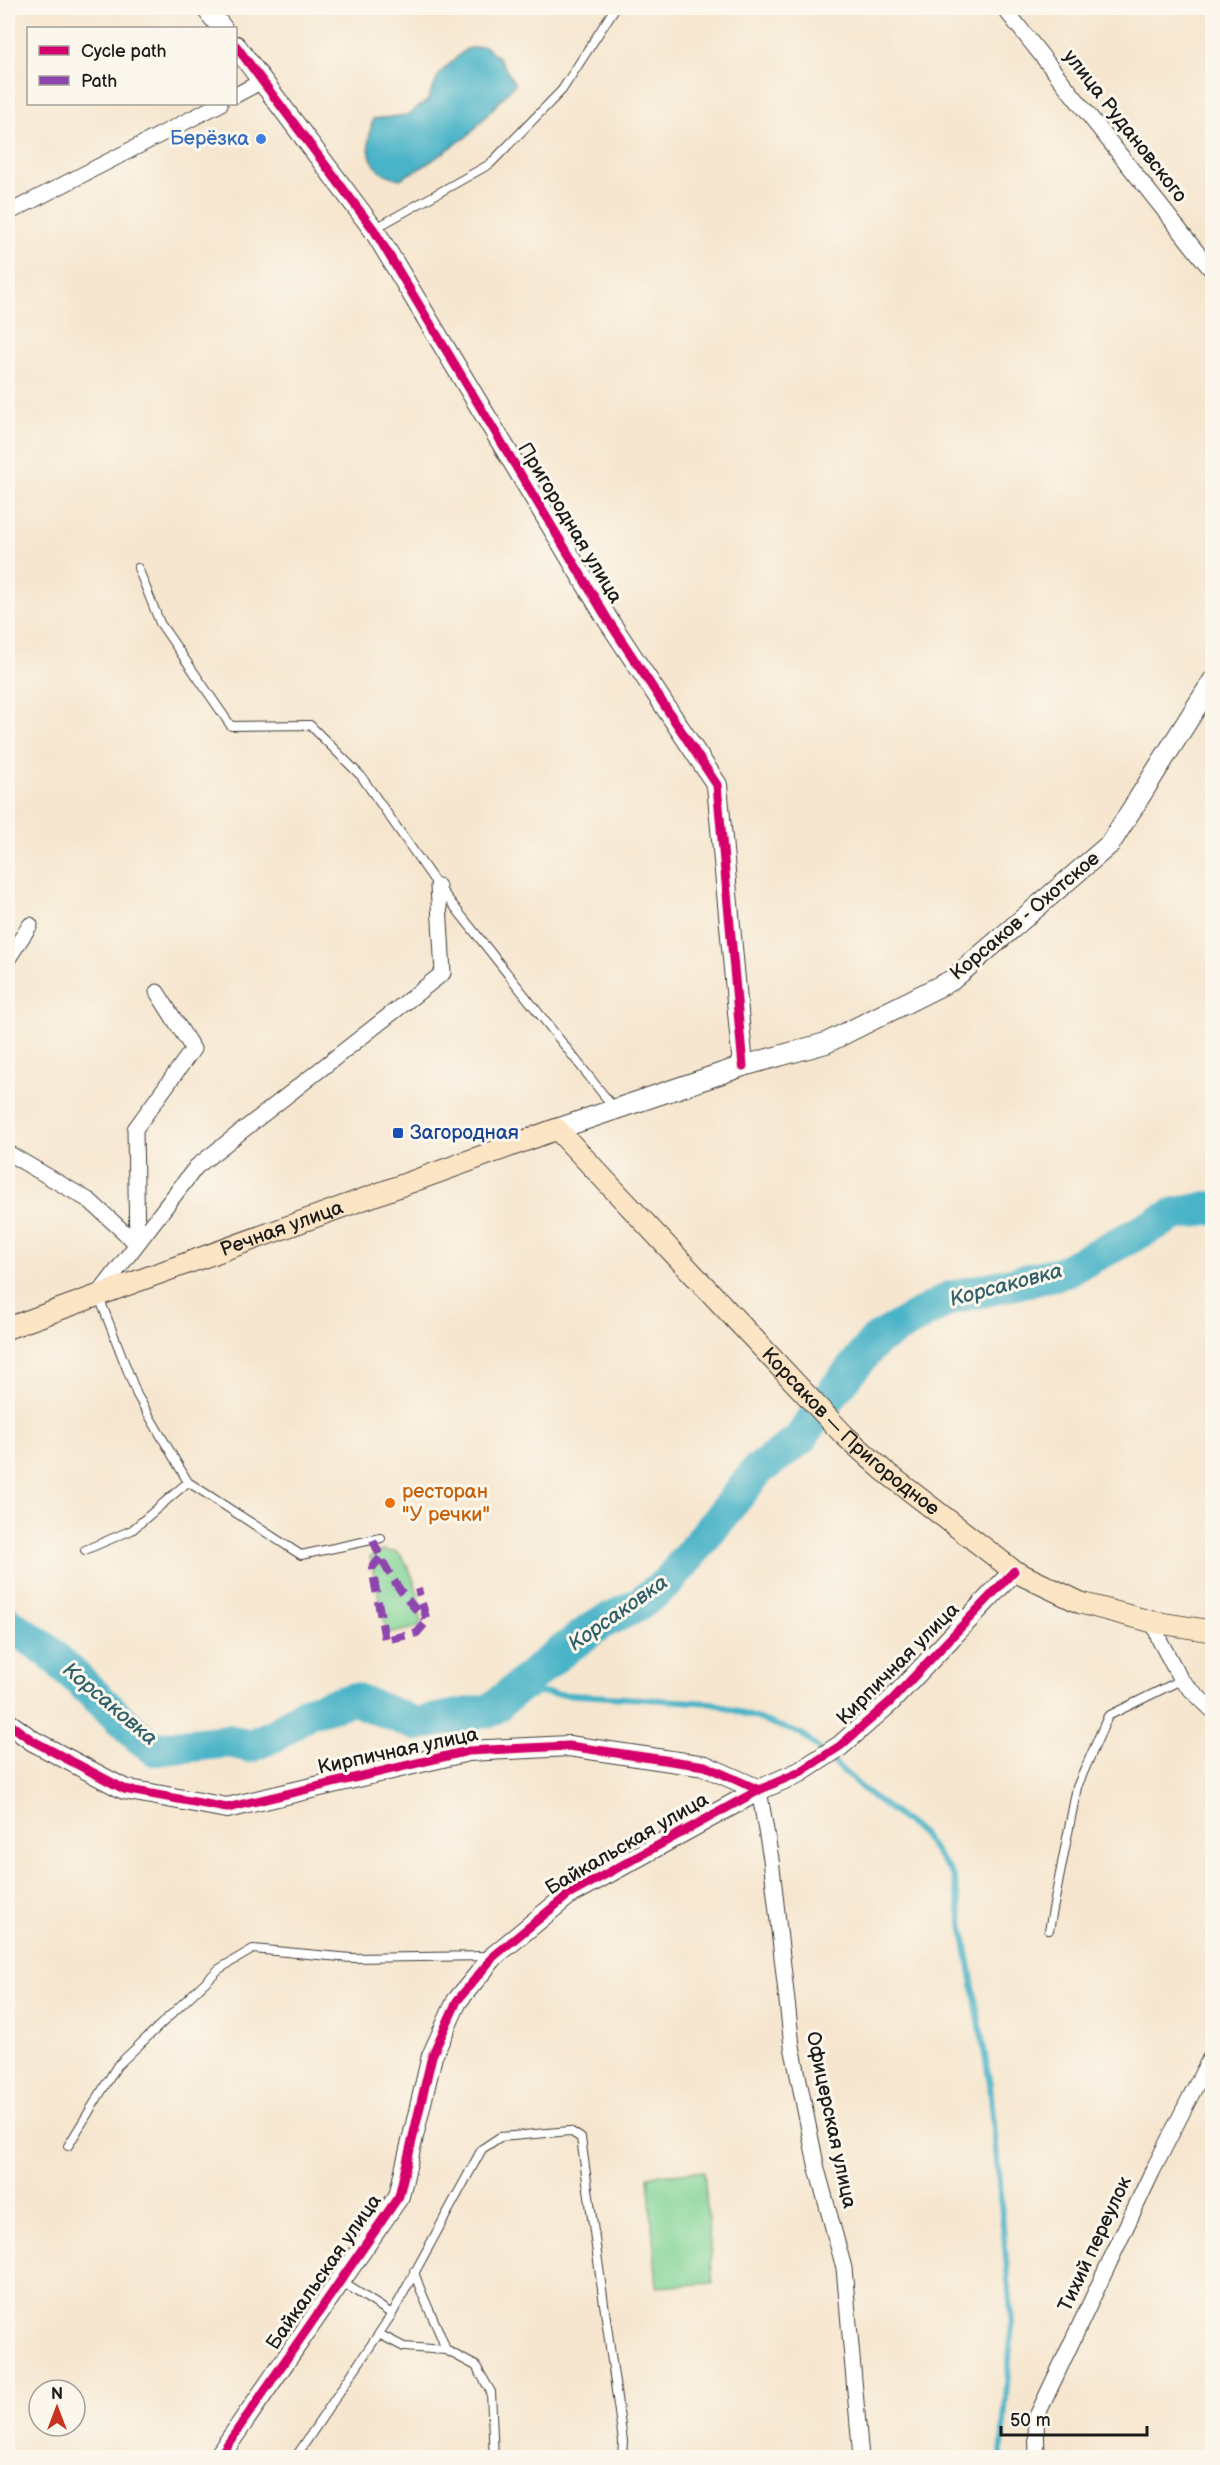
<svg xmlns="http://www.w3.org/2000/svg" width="1220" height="2465" font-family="'Balsamiq Sans',sans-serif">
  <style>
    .green { fill: #80d394; stroke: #4e7858; stroke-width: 1.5 }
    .water { fill: #49b3c7; stroke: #326872; stroke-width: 1.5 }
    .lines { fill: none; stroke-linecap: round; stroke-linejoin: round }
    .stream { stroke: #49b3c7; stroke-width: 6 }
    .river { stroke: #49b3c7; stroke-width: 34 }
    .service-casing { stroke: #3d3a37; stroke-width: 10 }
    .minor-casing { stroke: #3d3a37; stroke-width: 17 }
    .tertiary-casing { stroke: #3d3a37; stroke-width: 22 }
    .secondary-casing { stroke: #3d3a37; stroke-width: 23 }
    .service { stroke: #fff; stroke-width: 8 }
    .minor { stroke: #fff; stroke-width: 15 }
    .tertiary { stroke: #fff; stroke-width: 20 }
    .secondary { stroke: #fce5c4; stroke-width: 21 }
    .quiet { stroke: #8e44ad; stroke-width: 8; stroke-dasharray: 15 8; stroke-linecap: butt }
    .cycleway-casing { stroke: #fbf7ec; stroke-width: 13 }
    .cycleway { stroke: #d6006c; stroke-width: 9 }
    .shop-dot { fill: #3f7fe0; stroke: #fbf7ec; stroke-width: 2 }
    .transit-dot { fill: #1a4fb4; stroke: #fbf7ec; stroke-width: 2 }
    .food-dot { fill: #e8710a; stroke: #fbf7ec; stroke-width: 2 }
    .labels { text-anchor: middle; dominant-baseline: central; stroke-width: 6; stroke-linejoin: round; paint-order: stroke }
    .street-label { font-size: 20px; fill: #1c1c1c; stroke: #fbf7ec }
    .shop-label { font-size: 20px; fill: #366cbe; stroke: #fbf7ec; text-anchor: end }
    .transit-label { font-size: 20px; fill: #164399; stroke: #fbf7ec; text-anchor: start }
    .food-label { font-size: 20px; fill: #c56008; stroke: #fbf7ec; text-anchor: start }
    .water-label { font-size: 21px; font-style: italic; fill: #306069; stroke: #fbf7ec }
  </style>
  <rect width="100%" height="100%" fill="#fbf7ec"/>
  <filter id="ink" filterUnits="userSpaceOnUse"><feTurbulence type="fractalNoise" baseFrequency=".0167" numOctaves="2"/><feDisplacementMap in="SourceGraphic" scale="12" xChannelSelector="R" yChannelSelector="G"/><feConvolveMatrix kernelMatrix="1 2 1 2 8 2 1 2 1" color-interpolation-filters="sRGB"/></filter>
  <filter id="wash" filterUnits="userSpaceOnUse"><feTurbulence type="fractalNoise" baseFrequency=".008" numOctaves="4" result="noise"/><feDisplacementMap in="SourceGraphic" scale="24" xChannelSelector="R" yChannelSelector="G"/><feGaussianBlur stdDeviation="1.35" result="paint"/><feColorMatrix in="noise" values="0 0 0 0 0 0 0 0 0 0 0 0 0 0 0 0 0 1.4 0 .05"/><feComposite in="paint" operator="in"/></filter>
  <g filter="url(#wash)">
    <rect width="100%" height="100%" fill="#f6e6cf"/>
    <path class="green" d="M383 1550 399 1553C415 1575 422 1599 420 1627L387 1634 370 1557Z
      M704 2171 713 2283 657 2287 648 2176Z"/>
    <path class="water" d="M484 46 499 58 515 84 469 135 424 166 400 179C366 172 365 147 373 119L407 115 427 101 440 73 466 49Z"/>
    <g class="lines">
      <path class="stream" d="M491 1710 540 1693 713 1703 802 1734 863 1789 922 1834 954 1877 990 2084 1012 2324 1001 2458"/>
      <path class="river" d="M8 1623 48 1651 139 1737 155 1749 229 1741 250 1746 275 1735 308 1712 354 1699 416 1724 491 1710 553 1658 599 1624 638 1605 668 1582 758 1470 799 1440 834 1391 876 1340 950 1298 1063 1272 1175 1214 1212 1208"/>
    </g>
  </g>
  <g filter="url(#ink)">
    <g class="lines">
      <defs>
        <path id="service" d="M374 229 490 164 562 90 615 8
          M138 568 160 623 231 726 310 725 361 776 438 886 614 1108
          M99 1297 137 1395 188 1482 301 1555 381 1538
          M85 1550 132 1530 188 1482
          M1049 1930 1077 1787 1108 1716 1181 1680
          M68 2146 117 2066 219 1969 253 1949 351 1958 489 1956
          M414 2271C422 2299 437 2323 446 2350
          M392 2314 482 2149 500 2137 570 2131 581 2138 623 2441 622 2458
          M379 2334 404 2347 446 2350 476 2366 491 2392 494 2458
          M295 2458 392 2314 342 2282"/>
        <path id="minor" d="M1004 8 1212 271
          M236 95 262 81
          M8 213 220 104
          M8 959 30 925
          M8 1153 90 1201 137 1244
          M137 1244 135 1129 193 1049 157 992
          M98 1295 196 1167 443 973 438 886
          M1153 1622 1160 1641 1181 1680 1212 1710
          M759 1790 771 1859 792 2046 817 2169 844 2268 861 2458
          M1037 2458 1036 2418 1152 2172 1212 2054"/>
        <path id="tertiary" d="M206 8 222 28
          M236 46 374 230 608 620 717 785 743 1066
          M557 1129 743 1066 826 1043 952 980 1110 844 1212 682
          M8 1723 33 1741 124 1789 227 1808 468 1751 569 1746 705 1766 759 1790
          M218 2458 399 2196 432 2056 457 2001 494 1956 568 1895 759 1790 800 1772 840 1746 890 1702 1014 1571"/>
        <g id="secondary">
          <path id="s1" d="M8 1328 557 1129 844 1435 883 1470 1014 1571 1081 1603 1153 1622 1212 1631"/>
        </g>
      </defs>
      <use href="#service" class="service-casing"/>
      <use href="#minor" class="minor-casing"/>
      <use href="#tertiary" class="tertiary-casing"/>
      <use href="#secondary" class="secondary-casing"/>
      <use href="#service" class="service"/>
      <use href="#minor" class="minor"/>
      <use href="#tertiary" class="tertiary"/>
      <use href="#secondary" class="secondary"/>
      <path class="quiet" d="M373 1540C386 1571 401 1595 425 1619
        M380 1558 372 1568 385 1640 417 1633 427 1621 418 1589"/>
      <defs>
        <path id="cycleway" d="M236 46 374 230 608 620 717 785 743 1066
          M8 1723 33 1741 124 1789 227 1808 468 1751 569 1746 705 1766 759 1790
          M218 2458 399 2196 432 2056 457 2001 494 1956 568 1895 759 1790 800 1772 840 1746 890 1702 1014 1571"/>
      </defs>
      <use href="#cycleway" class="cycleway-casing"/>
      <use href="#cycleway" class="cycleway"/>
    </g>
  </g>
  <circle class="shop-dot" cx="261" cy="139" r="6"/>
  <rect class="transit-dot" x="392" y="1127" width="12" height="12" rx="3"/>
  <circle class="food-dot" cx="390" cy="1503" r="6"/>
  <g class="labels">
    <g class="street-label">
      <text transform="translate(1125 126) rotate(52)">улица Рудановского</text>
      <text transform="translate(570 523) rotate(59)">Пригородная улица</text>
      <text transform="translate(1025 916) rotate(-40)">Корсаков - Охотское</text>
      <text stroke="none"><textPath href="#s1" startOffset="291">Речная улица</textPath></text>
      <text stroke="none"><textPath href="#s1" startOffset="1006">Корсаков — Пригородное</textPath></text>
      <text transform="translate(898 1664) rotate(-45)">Кирпичная улица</text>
      <text transform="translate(398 1751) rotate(-12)">Кирпичная улица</text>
      <text transform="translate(627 1844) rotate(-30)">Байкальская улица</text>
      <text transform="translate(831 2120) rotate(78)">Офицерская улица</text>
      <text transform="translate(1095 2244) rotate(-65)">Тихий переулок</text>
      <text transform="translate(324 2272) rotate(-55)">Байкальская улица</text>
    </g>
    <g class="shop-label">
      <text x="249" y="139">Берёзка</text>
    </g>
    <g class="transit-label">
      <text x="410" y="1133">Загородная</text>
    </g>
    <g class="food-label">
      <text x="402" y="1492">ресторан<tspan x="402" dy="23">"У речки"</tspan></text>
    </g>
    <g class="water-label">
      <text transform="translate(1006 1285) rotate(-15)">Корсаковка</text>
      <text transform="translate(618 1613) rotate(-35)">Корсаковка</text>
      <text transform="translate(110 1704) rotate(40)">Корсаковка</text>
    </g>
  </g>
  <rect width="1220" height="2465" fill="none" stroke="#fbf7ec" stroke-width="30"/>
  <rect x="27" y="27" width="210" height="78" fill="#fbf7ec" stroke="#a29f99" stroke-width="1.5"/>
  <rect x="39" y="46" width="30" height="9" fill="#d6006c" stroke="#a29f99" stroke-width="1.5"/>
  <text x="81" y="57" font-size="18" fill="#1c1c1c">Cycle path</text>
  <rect x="39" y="76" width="30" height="9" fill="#8e44ad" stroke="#a29f99" stroke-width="1.5"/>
  <text x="81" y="87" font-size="18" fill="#1c1c1c">Path</text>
  <g transform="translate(57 2408)"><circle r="28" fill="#fbf7ec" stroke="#a29f99" stroke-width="1.5"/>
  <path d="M0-4.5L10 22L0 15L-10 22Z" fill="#c8321e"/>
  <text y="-9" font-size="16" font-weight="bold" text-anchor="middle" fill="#1c1c1c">N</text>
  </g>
  <path d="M1001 2426v9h146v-9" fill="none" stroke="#1c1c1c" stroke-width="3"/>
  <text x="1010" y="2426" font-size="18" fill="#1c1c1c" stroke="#fbf7ec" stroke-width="4.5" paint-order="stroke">50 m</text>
</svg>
